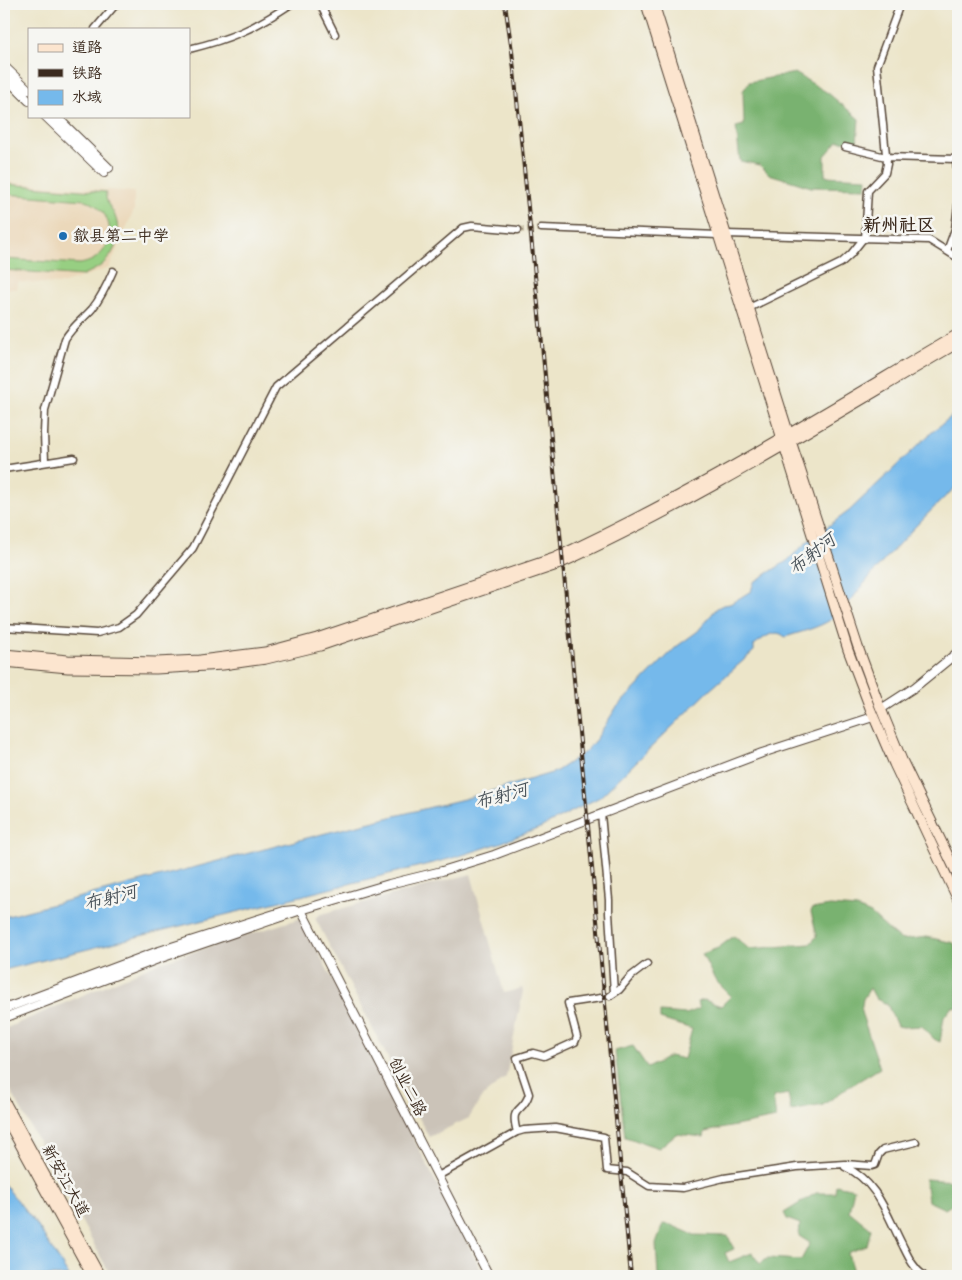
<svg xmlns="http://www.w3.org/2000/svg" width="962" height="1280" font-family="Kalam,'LXGW WenKai TC',sans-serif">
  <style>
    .built { fill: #ebd8ba }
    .industrial { fill: #cbc3b8 }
    .green { fill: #97cf82; stroke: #697c50 }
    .forest { fill: #79b270; stroke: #5a6e47 }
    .water { fill: #75b9eb; stroke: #587284 }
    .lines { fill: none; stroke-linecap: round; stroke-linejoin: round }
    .minor-tunnel { stroke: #c9c0a7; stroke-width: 6; stroke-dasharray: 6 3; stroke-linecap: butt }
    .minor-casing { stroke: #564638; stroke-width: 9 }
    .tertiary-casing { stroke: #564638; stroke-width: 10 }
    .secondary-casing { stroke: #564638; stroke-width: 11 }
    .minor { stroke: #fff; stroke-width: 6 }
    .tertiary { stroke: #fff; stroke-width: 8 }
    .secondary { stroke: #fce5cf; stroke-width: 9 }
    .rail-casing { stroke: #3b2a1e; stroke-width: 4 }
    .rail { stroke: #f6f6f2; stroke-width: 2; stroke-dasharray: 5.5; stroke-linecap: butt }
    .poi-dot { fill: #1f6fb2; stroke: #f6f6f2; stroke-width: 2 }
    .labels { text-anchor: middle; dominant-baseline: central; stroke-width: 5; stroke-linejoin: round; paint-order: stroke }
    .poi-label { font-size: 16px; fill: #3b2a1e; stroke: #f6f6f2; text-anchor: start }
    .street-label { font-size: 16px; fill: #3b2a1e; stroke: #f6f6f2 }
    .neighbourhood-label { font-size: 18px; font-weight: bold; fill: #3b2a1e; stroke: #f6f6f2 }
    .water-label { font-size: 18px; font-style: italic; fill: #4c555c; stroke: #f6f6f2 }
  </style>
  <rect width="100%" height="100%" fill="#f6f6f2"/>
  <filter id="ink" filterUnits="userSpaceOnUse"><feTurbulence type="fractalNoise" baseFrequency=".02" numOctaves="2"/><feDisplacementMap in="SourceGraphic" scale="10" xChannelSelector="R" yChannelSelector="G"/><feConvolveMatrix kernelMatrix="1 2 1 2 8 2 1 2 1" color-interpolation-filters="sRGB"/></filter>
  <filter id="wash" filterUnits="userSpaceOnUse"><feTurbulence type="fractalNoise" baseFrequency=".0096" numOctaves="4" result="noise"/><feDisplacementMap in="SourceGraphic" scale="20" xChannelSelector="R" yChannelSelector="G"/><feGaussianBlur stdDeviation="1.12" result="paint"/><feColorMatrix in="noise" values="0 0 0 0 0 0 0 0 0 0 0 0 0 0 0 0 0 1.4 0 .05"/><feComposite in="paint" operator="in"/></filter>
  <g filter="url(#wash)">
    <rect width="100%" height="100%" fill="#ece5c9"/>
    <path class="built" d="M4 182 134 192V210L109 268 62 284 18 282 17 289 4 288Z"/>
    <path class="industrial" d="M471 874 504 993 522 988 523 991 506 1077 482 1097 469 1118 429 1137 315 918 321 914Z
      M301 918 484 1276H111L4 1078V1029L158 963Z"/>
    <path class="green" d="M4 184 106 192C105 204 111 206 115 216 125 242 109 267 84 274V276L4 270V259L80 264C117 258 120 212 85 200L4 194Z"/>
    <path class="forest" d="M795 73 828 93 859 119 857 142 838 141 825 156V176L867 178 866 188 811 187 769 174 760 165 740 161 736 127 744 125 743 91 749 82Z
      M830 906 857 908 871 914 894 935 902 940 927 937 954 943 958 954V1008L952 1007 944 1017 940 1042 934 1039 922 1026 903 1027 897 1026 887 1004 876 999 870 988 863 999 861 1012 880 1068 847 1088 823 1105 791 1111 788 1094 773 1097 776 1118 705 1132 704 1137 676 1134 659 1148 625 1137 615 1051 633 1046 648 1068 670 1056 684 1059 692 1029 660 1019V1012L686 1014 699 1009 697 1002 704 1000 721 1006 731 996 715 980 702 954 718 948 734 936 749 949 810 944 817 936 811 912 812 909Z
      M925 1179 956 1181 958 1183V1209L953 1204 945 1209 928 1201Z
      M836 1185 854 1189 849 1211 871 1229 867 1245 848 1253 854 1276H658L656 1243 663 1224 671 1225 694 1235 728 1236 734 1249 725 1253 729 1262 752 1253 760 1264 768 1258 801 1260 810 1243 799 1236 800 1224 787 1219 784 1213 816 1193H835Z"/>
    <path class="water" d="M958 411V485C926 514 896 546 868 579 856 593 847 608 832 619 818 628 801 632 785 637 775 627 763 639 754 645V651L711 689 600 797 540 828 500 843 453 858 4 970V917L330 832 464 799 555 772 585 752 597 738 616 708 676 647 698 631 717 608 723 605 730 604 751 591 754 582 787 561 808 541 849 511 931 433Z
      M4 1184 37 1225 69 1276H4Z"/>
  </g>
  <g filter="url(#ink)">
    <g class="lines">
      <path class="minor-tunnel" d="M518 230 541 228"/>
      <defs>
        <path id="minor" d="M320 4 335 34
          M95 29 116 4
          M189 49C231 39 255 28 291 4
          M845 147 886 157 956 159 958 181
          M541 228 718 235
          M726 234 929 240 958 258
          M865 239 868 191 885 173 887 164 877 66 900 4
          M947 251 955 229 958 205
          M749 308 841 263 851 254 863 239
          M45 462 44 433 45 410 65 339C72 327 83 319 92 309 101 298 107 285 113 271
          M4 469 74 458
          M4 627 97 633 119 627 136 615 193 548 276 387 463 228 472 226 518 230
          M601 814 609 900V913L614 993
          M610 996 619 990 630 977 647 964
          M517 1132C509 1104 523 1115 529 1094L517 1058 533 1053 544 1056 575 1042 577 1037 568 1003 601 998
          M845 1167C877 1181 887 1215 902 1244 908 1256 913 1268 924 1276
          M438 1176 517 1132 524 1130 555 1128 604 1137 607 1170 627 1172 649 1186 683 1188 724 1178 797 1167 845 1164 872 1166 875 1165 879 1154 883 1150 916 1142"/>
        <path id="tertiary" d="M4 66 29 90
          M4 76 29 101
          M45 116 104 173
          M56 116 109 168
          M881 709 915 687 958 652
          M301 910 489 1276
          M4 1009 156 952 284 911 294 910
          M4 1018 158 959 301 910 389 884 442 871 494 855 762 753 873 717"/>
        <path id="secondary" d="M646 4 848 650 870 708 894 764 958 900
          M654 4 791 441 858 647 879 704 902 760 958 876
          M4 654 68 660 156 662 200 660 265 652 317 638 554 558C694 494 825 412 958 334
          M4 662 68 668 156 669 223 665 266 659 320 646 557 565C696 502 826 420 958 343
          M4 1100 100 1276
          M4 1115 92 1276"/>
      </defs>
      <use href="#minor" class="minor-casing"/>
      <use href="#tertiary" class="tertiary-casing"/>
      <use href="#secondary" class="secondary-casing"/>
      <use href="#minor" class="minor"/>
      <use href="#tertiary" class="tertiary"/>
      <use href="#secondary" class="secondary"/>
      <defs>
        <path id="rail" d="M505 4 512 51 541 334 631 1276"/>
      </defs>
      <use href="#rail" class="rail-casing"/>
      <use href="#rail" class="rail"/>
    </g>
  </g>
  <circle class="poi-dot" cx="63" cy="236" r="5"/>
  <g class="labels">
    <g class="poi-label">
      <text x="73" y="236">歙县第二中学</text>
    </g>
    <g class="street-label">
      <text transform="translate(407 1087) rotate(63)">创业二路</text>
      <text transform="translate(65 1181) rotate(61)">新安江大道</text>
    </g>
    <g class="neighbourhood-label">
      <text x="899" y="226">新州社区</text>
    </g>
    <g class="water-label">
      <text transform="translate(813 555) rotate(-38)">布射河</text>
      <text transform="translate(502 797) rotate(-15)">布射河</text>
      <text transform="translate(111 899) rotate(-15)">布射河</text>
    </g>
  </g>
  <rect width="962" height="1280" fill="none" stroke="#f6f6f2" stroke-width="20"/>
  <rect x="28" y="28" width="162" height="90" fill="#f6f6f2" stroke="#aba49d"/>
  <rect x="38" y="44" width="25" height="8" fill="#fce5cf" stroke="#aba49d"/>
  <text x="72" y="52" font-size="15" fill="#3b2a1e">道路</text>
  <rect x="38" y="69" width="25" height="8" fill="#3b2a1e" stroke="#aba49d"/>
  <text x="72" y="78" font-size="15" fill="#3b2a1e">铁路</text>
  <rect x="38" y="90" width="25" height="15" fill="#75b9eb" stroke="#aba49d"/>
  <text x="72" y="102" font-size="15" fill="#3b2a1e">水域</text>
</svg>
